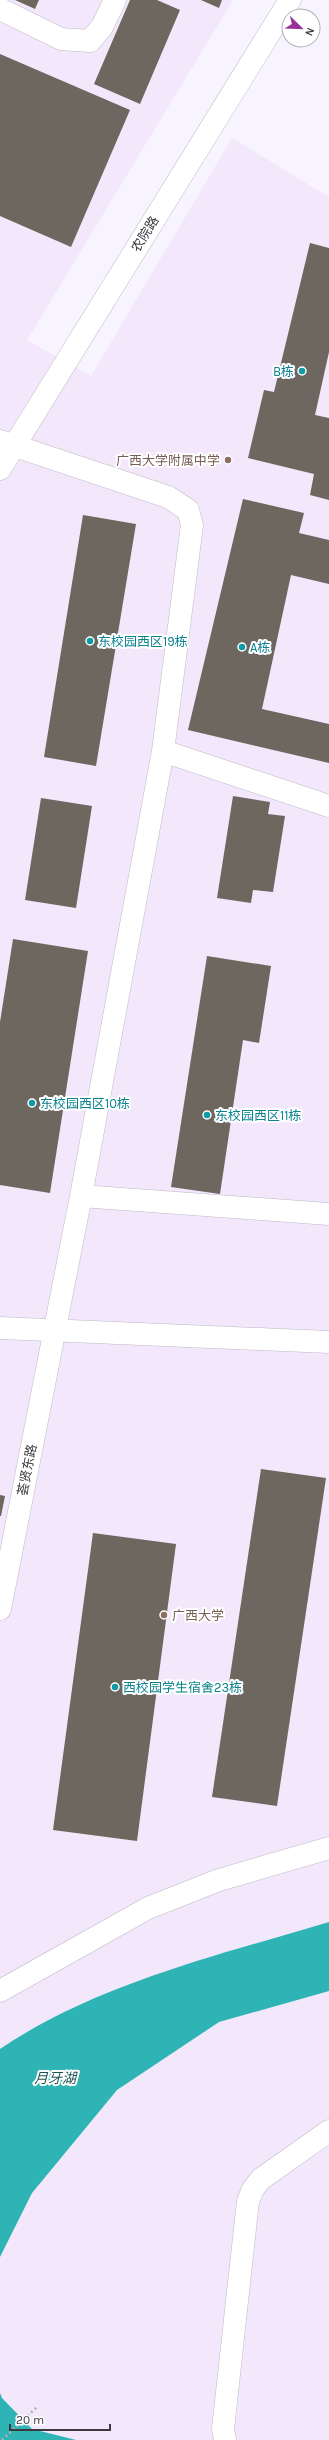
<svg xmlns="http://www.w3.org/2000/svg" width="329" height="2440" font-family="Karla,'Noto Sans SC',sans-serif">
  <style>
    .education { fill: #f2e7fb }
    .water { fill: #2eb4b4 }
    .building { fill: #6d675f }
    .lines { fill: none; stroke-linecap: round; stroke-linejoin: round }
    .minor-casing { stroke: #bebac5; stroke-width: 23 }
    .path { stroke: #b3b0b9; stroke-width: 2.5; stroke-dasharray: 2 3; stroke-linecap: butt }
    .minor { stroke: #fff; stroke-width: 22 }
    .culture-dot { fill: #0f9aa8; stroke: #fff; stroke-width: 1.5 }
    .education-dot { fill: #8d6e63; stroke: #fff; stroke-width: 1.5 }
    .labels { text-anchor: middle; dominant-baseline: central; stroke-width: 4; stroke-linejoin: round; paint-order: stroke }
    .street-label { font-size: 13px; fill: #3b393e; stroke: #fff }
    .culture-label { font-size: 13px; fill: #0d838f; stroke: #fff; text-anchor: start }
    .education-label { font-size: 13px; fill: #785e54; stroke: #fff; text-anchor: end }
    .water-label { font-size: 14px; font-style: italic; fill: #1d5252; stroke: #fff }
  </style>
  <rect width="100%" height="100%" fill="#f8f4ff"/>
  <path class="education" d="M0 0H233L27 340 91 376 232 138 329 197V2440H0Z"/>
  <path class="water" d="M329 1922V1991L219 2022 117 2090 32 2193 0 2257V2049C96 1984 219 1955 329 1922Z
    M0 2393 2 2398 32 2429 76 2440H0Z"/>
  <path class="building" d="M15 0H39L35 9Z
    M130 0H157L180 10 140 104 94 84Z
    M201 0H222L219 8Z
    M0 54 130 110 71 247 0 216Z
    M310 243 329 248V352L315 415 329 418V500L310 495 314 474 248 458 264 390 274 392Z
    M243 499 304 513 299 533 329 540V584L291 575 262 709 329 724V763L188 730Z
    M83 515 136 524 96 766 44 757Z
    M233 796 270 802 268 814 285 816 273 892 253 890 251 903 217 898Z
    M41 798 92 806 76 908 25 900Z
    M13 939 88 951 50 1193 0 1185V1022Z
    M207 956 271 966 259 1043 243 1040 220 1194 171 1187Z
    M261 1469 326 1478 277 1806 212 1797Z
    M0 1495 5 1496 1 1516H0Z
    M93 1533 176 1544 137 1841 53 1830Z"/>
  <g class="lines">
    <defs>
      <path id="minor" d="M0 9 61 39 90 41 102 27 115 0
        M0 441 168 497 188 510 192 525 163 751 81 1196 0 1609
        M0 469 290 0
        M163 751 329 806
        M81 1196 329 1214
        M0 1328 329 1342
        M0 1991 148 1908 219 1880 329 1848
        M225 2440 223 2429 248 2201 253 2189 261 2179 329 2131"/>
    </defs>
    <use href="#minor" class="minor-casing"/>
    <path class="path" d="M2 2440 37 2407"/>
    <use href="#minor" class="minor"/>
  </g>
  <g class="culture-dot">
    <circle cx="302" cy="371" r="4"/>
    <circle cx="90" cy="641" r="4"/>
    <circle cx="242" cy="647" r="4"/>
    <circle cx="32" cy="1103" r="4"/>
    <circle cx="207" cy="1115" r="4"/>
    <circle cx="115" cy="1687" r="4"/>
  </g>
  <g class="education-dot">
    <circle cx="228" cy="460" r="4"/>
    <circle cx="164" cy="1615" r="4"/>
  </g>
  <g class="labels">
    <g class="street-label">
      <text transform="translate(145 234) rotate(-58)">农院路</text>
      <text transform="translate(27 1470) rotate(-79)">荟贤东路</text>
    </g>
    <g class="culture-label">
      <text x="294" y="371" text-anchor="end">B栋</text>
      <text x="98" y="641">东校园西区19栋</text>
      <text x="250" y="647">A栋</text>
      <text x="40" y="1103">东校园西区10栋</text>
      <text x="215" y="1115">东校园西区11栋</text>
      <text x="123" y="1687">西校园学生宿舍23栋</text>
    </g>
    <g class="education-label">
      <text x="220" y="460">广西大学附属中学</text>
      <text x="172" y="1615" text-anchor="start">广西大学</text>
    </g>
    <g class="water-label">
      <text x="55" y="2078">月牙湖</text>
    </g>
  </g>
  <g transform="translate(301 28) rotate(113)"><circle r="19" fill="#ffffff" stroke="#b1b0b2"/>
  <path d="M0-3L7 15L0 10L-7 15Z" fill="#973196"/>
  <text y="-6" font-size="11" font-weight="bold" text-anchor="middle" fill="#3b393e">N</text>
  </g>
  <path d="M10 2424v6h100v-6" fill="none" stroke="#3b393e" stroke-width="2"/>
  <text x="16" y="2424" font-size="12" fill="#3b393e" stroke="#ffffff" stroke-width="3" paint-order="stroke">20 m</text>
</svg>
